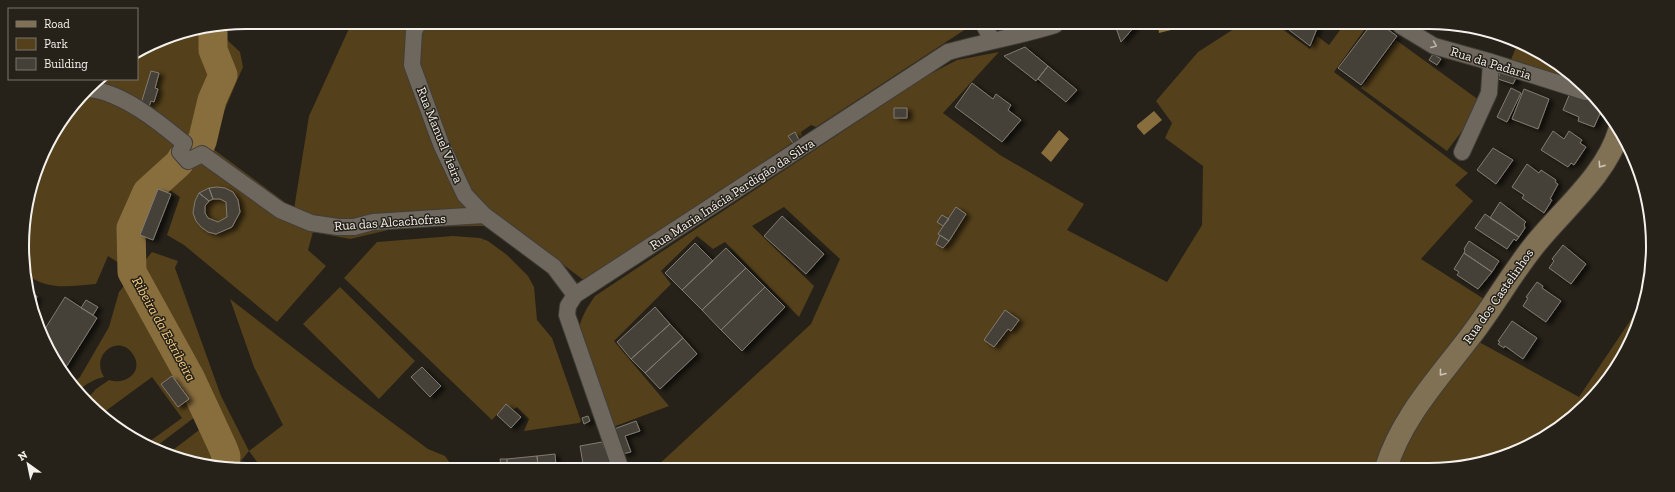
<svg xmlns="http://www.w3.org/2000/svg" width="1675" height="492" font-family="'Zilla Slab',serif">
  <style>
    .green { fill: #54401a }
    .water { fill: #886d3d }
    .lines { fill: none; stroke-linecap: round; stroke-linejoin: round }
    .river { stroke: #886d3d; stroke-width: 29 }
    .building { fill: #454037; stroke: #817b71; filter: url(#shadow) }
    .street-casing { stroke: #413e38; stroke-width: 18 }
    .secondary-casing { stroke: #413e38; stroke-width: 24 }
    .street { stroke: #6d675e; stroke-width: 16 }
    .secondary { stroke: #817154; stroke-width: 22 }
    .oneway { stroke: #b7b3ac }
    .oneway2 { stroke: #ccc4b7 }
    .labels { text-anchor: middle; dominant-baseline: central; stroke-width: 3; stroke-linejoin: round; paint-order: stroke }
    .street-label { font-size: 13px; fill: #f4f1ec; stroke: #262219 }
    .water-label { font-size: 14px; font-style: italic; fill: #f4cb80; stroke: #262219 }
    .rim { fill: none; stroke: #f4f1ec; stroke-width: 2 }
  </style>
  <defs>
    <filter id="shadow"><feDropShadow dx="4.5" dy="2.5" stdDeviation="2" flood-color="#0009"/></filter>
  </defs>
  <rect width="100%" height="100%" fill="#262219"/>
  <path class="green" d="M352 22 969 25V27L816 127 811 125 801 132 802 136 586 282 477 199 467 209 485 226 401 227 350 239 313 232 308 250 326 266 277 322 184 245 167 235 180 197 162 185 200 162H205L180 144 174 154 142 184 125 217V267L108 256 96 284C69 286 50 291 27 275L22 231 45 147 97 79H137V54L160 39 225 26 223 36 240 52 243 67 209 146 294 209 309 116Z
    M1240 25 1278 26 1310 49 1317 36 1329 45 1343 26H1367L1334 72 1468 173 1455 185 1473 201 1421 259 1484 299 1393 423 1379 454 1377 468 656 467 811 324 840 259 784 207 752 226 814 286 799 317 725 242 713 249 697 236 661 271 671 284 614 341 669 406 613 427 579 332C579 320 588 306 595 296L926 76 957 60 999 52 943 113 1000 155 1084 204 1067 230 1167 282 1202 225 1203 166 1165 138 1172 123 1156 101 1198 52Z
    M1396 40 1483 103 1447 151 1361 88Z
    M1517 45 1553 60 1576 82 1510 62Z
    M453 236 480 238 488 241 507 255 528 276 534 287 537 320 552 338 581 421 579 423 524 431 529 419 517 407 513 410 506 404 492 420 344 278 377 242Z
    M152 252 178 261 175 268 221 396 249 451 283 425 254 367 230 299 340 384 428 449 445 456 452 466H260L249 451 237 466H203L169 453 207 424 184 376 176 371 195 417 154 448 146 444 182 418 152 377 103 413 87 399 96 389 109 380C127 386 145 370 132 353 118 334 90 355 104 377 94 379 86 384 78 391L71 385 80 377 109 327 119 292Z
    M340 287 415 361 379 399 303 324Z
    M1646 297 1623 358 1587 405 1528 447 1458 468H1397C1411 419 1449 381 1479 342L1579 397Z"/>
  <path class="water" d="M1158 25H1182L1183 27 1159 33Z
    M1154 111 1162 120 1144 135 1137 127V125Z
    M1059 130 1069 139 1051 162 1041 153Z"/>
  <g class="lines">
    <path class="river" d="M213 28V50L223 75 212 100 202 142 182 158 179 163 147 192 131 228 132 272 191 379 223 448 226 456 225 466"/>
  </g>
  <path class="building" d="M1115 25H1136L1121 42Z
    M1284 26H1318L1310 46Z
    M1370 26H1383L1397 36 1361 85 1338 68Z
    M1025 47 1048 66 1036 81 1004 56Z
    M1433 54 1441 59 1437 65 1429 60Z
    M1048 66 1077 90 1066 102 1038 79Z
    M1501 70 1517 76 1513 84 1498 79Z
    M151 71 159 73 155 88 158 89 154 102 151 101 148 109 140 107Z
    M972 83 993 99 996 94 1011 105 1008 110 1021 120 1002 142 955 107Z
    M1511 88 1521 93 1507 122 1497 117Z
    M1524 89 1549 99 1538 129 1512 119Z
    M1570 93 1595 101 1602 109 1594 127 1578 121 1579 117 1563 110Z
    M894 108H907V118H894Z
    M1553 131 1564 139 1569 131 1582 140 1580 143 1586 147 1574 165 1571 163 1568 167 1541 150Z
    M795 132 799 140 793 143 788 136Z
    M1493 148 1513 160 1496 184 1477 170Z
    M1527 164 1539 173 1541 170 1556 180 1555 182 1558 184 1550 199 1552 200 1544 213 1522 198 1524 195 1512 187Z
    M217 187 225 188 233 192 238 200 240 212 232 227 216 234 208 232 201 227 196 221 193 213 195 201 199 193 209 201 205 206V213L208 218 218 222 227 217 226 202 220 199H213L209 188Z
    M209 188 213 199 209 201 199 193Z
    M158 189 171 194 153 240 140 235Z
    M1500 202 1526 222 1524 224 1525 228 1519 237 1490 218Z
    M956 207 966 214 949 241 938 234Z
    M1485 214 1519 237 1516 241 1514 239 1507 249 1475 228Z
    M942 215 949 219 943 226 937 222Z
    M782 216 824 254 806 274 764 236Z
    M940 235 949 241 943 248 936 244Z
    M1469 241 1499 261 1492 272 1464 253 1465 250 1464 249Z
    M695 243 713 261 682 290 665 273Z
    M1563 245 1586 264 1571 284 1549 268 1554 261 1552 259Z
    M726 248 746 268 702 310 682 290Z
    M1464 253 1492 272 1478 289 1457 275 1459 272 1454 269Z
    M746 268 765 287 721 330 702 310Z
    M1537 282 1543 286 1542 288 1561 301 1546 322 1523 306 1528 298 1526 297Z
    M765 287 785 307 742 351 721 330Z
    M30 295 37 296 34 307H31L30 304Z
    M65 297 97 318 63 372 43 332Z
    M86 300 98 307 93 315 81 308Z
    M655 307 670 324 631 359 617 342Z
    M1005 310 1019 320 1011 331 1008 329 994 347 984 340Z
    M1512 321 1537 338 1523 359 1505 346 1504 348 1498 344 1500 342 1498 341Z
    M670 324 683 338 645 373 631 359Z
    M683 338 697 354 660 389 645 373Z
    M422 367 441 386 430 397 411 377Z
    M172 376 189 399 178 407 161 384Z
    M506 404 521 417 511 428 497 415Z
    M588 416 590 421 584 424 582 418Z
    M636 421 640 431 625 436 631 452 622 454 614 429Z
    M602 442 612 467 588 466V464H583L580 446Z
    M555 454 556 466H538L537 456Z
    M537 456 538 466H507V459Z
    M500 459H507V466H501Z"/>
  <g class="lines">
    <defs>
      <path id="street" d="M418 23 414 32 412 65 441 144 465 195 484 215 554 267 575 295
        M984 25 992 40
        M1401 26 1434 46 1491 62 1586 92
        M90 89C123 93 159 122 184 143L180 152 188 161 202 154 280 210 311 223 338 227H354L373 222 484 215
        M1462 152 1489 93 1491 62
        M620 467 567 315 568 306 575 295 948 52C984 42 1020 36 1055 25"/>
      <path id="secondary" d="M1386 468C1402 416 1440 377 1472 334 1495 304 1513 271 1537 242 1564 209 1607 173 1619 131"/>
    </defs>
    <use href="#street" class="street-casing"/>
    <use href="#secondary" class="secondary-casing"/>
    <use href="#street" class="street"/>
    <use href="#secondary" class="secondary"/>
  </g>
  <defs><path id="oneway-chevron" d="M-2-3.5L2.5 0L-2 3.5" fill="none" stroke-width="1.6" stroke-linecap="round" stroke-linejoin="round"/></defs>
  <use class="oneway" href="#oneway-chevron" transform="translate(1434 45) rotate(23)"/>
  <g class="oneway2">
    <use href="#oneway-chevron" transform="translate(1601 165) rotate(125)"/>
    <use href="#oneway-chevron" transform="translate(1442 373) rotate(128)"/>
  </g>
  <g class="labels">
    <g class="street-label">
      <text transform="translate(1491 63) rotate(17)">Rua da Padaria</text>
      <text transform="translate(440 135) rotate(68)">Rua Manuel Vieira</text>
      <text transform="translate(732 194) rotate(-33)">Rua Maria Inácia Perdigão da Silva</text>
      <text transform="translate(390 222) rotate(-4)">Rua das Alcachofras</text>
      <text transform="translate(1498 296) rotate(-55)">Rua dos Castelinhos</text>
    </g>
    <g class="water-label">
      <text transform="translate(164 329) rotate(61)">Ribeira da Estribeira</text>
    </g>
  </g>
  <path d="M0 0H1675V492H0ZM246 29H1429A217 217 0 0 1 1646 246V246A217 217 0 0 1 1429 463H246A217 217 0 0 1 29 246V246A217 217 0 0 1 246 29Z" fill="#262219" fill-rule="evenodd"/>
  <path class="rim" d="M246 29H1429A217 217 0 0 1 1646 246V246A217 217 0 0 1 1429 463H246A217 217 0 0 1 29 246V246A217 217 0 0 1 246 29Z"/>
  <rect x="8" y="8" width="130" height="72" fill="#262219" stroke="#78756d"/>
  <rect x="16" y="21" width="20" height="6" fill="#817154" stroke="#78756d"/>
  <text x="44" y="28" font-size="12" fill="#f4f1ec">Road</text>
  <rect x="16" y="38" width="20" height="12" fill="#54401a" stroke="#78756d"/>
  <text x="44" y="48" font-size="12" fill="#f4f1ec">Park</text>
  <rect x="16" y="58" width="20" height="12" fill="#454037" stroke="#78756d"/>
  <text x="44" y="68" font-size="12" fill="#f4f1ec">Building</text>
  <g transform="translate(28 464) rotate(327)" stroke="#262219" stroke-width="3" paint-order="stroke">
  <path d="M0-3L7 15L0 10L-7 15Z" fill="#f4f1ec"/>
  <text y="-6" font-size="11" font-weight="bold" text-anchor="middle" fill="#f4f1ec">N</text>
  </g>
</svg>
